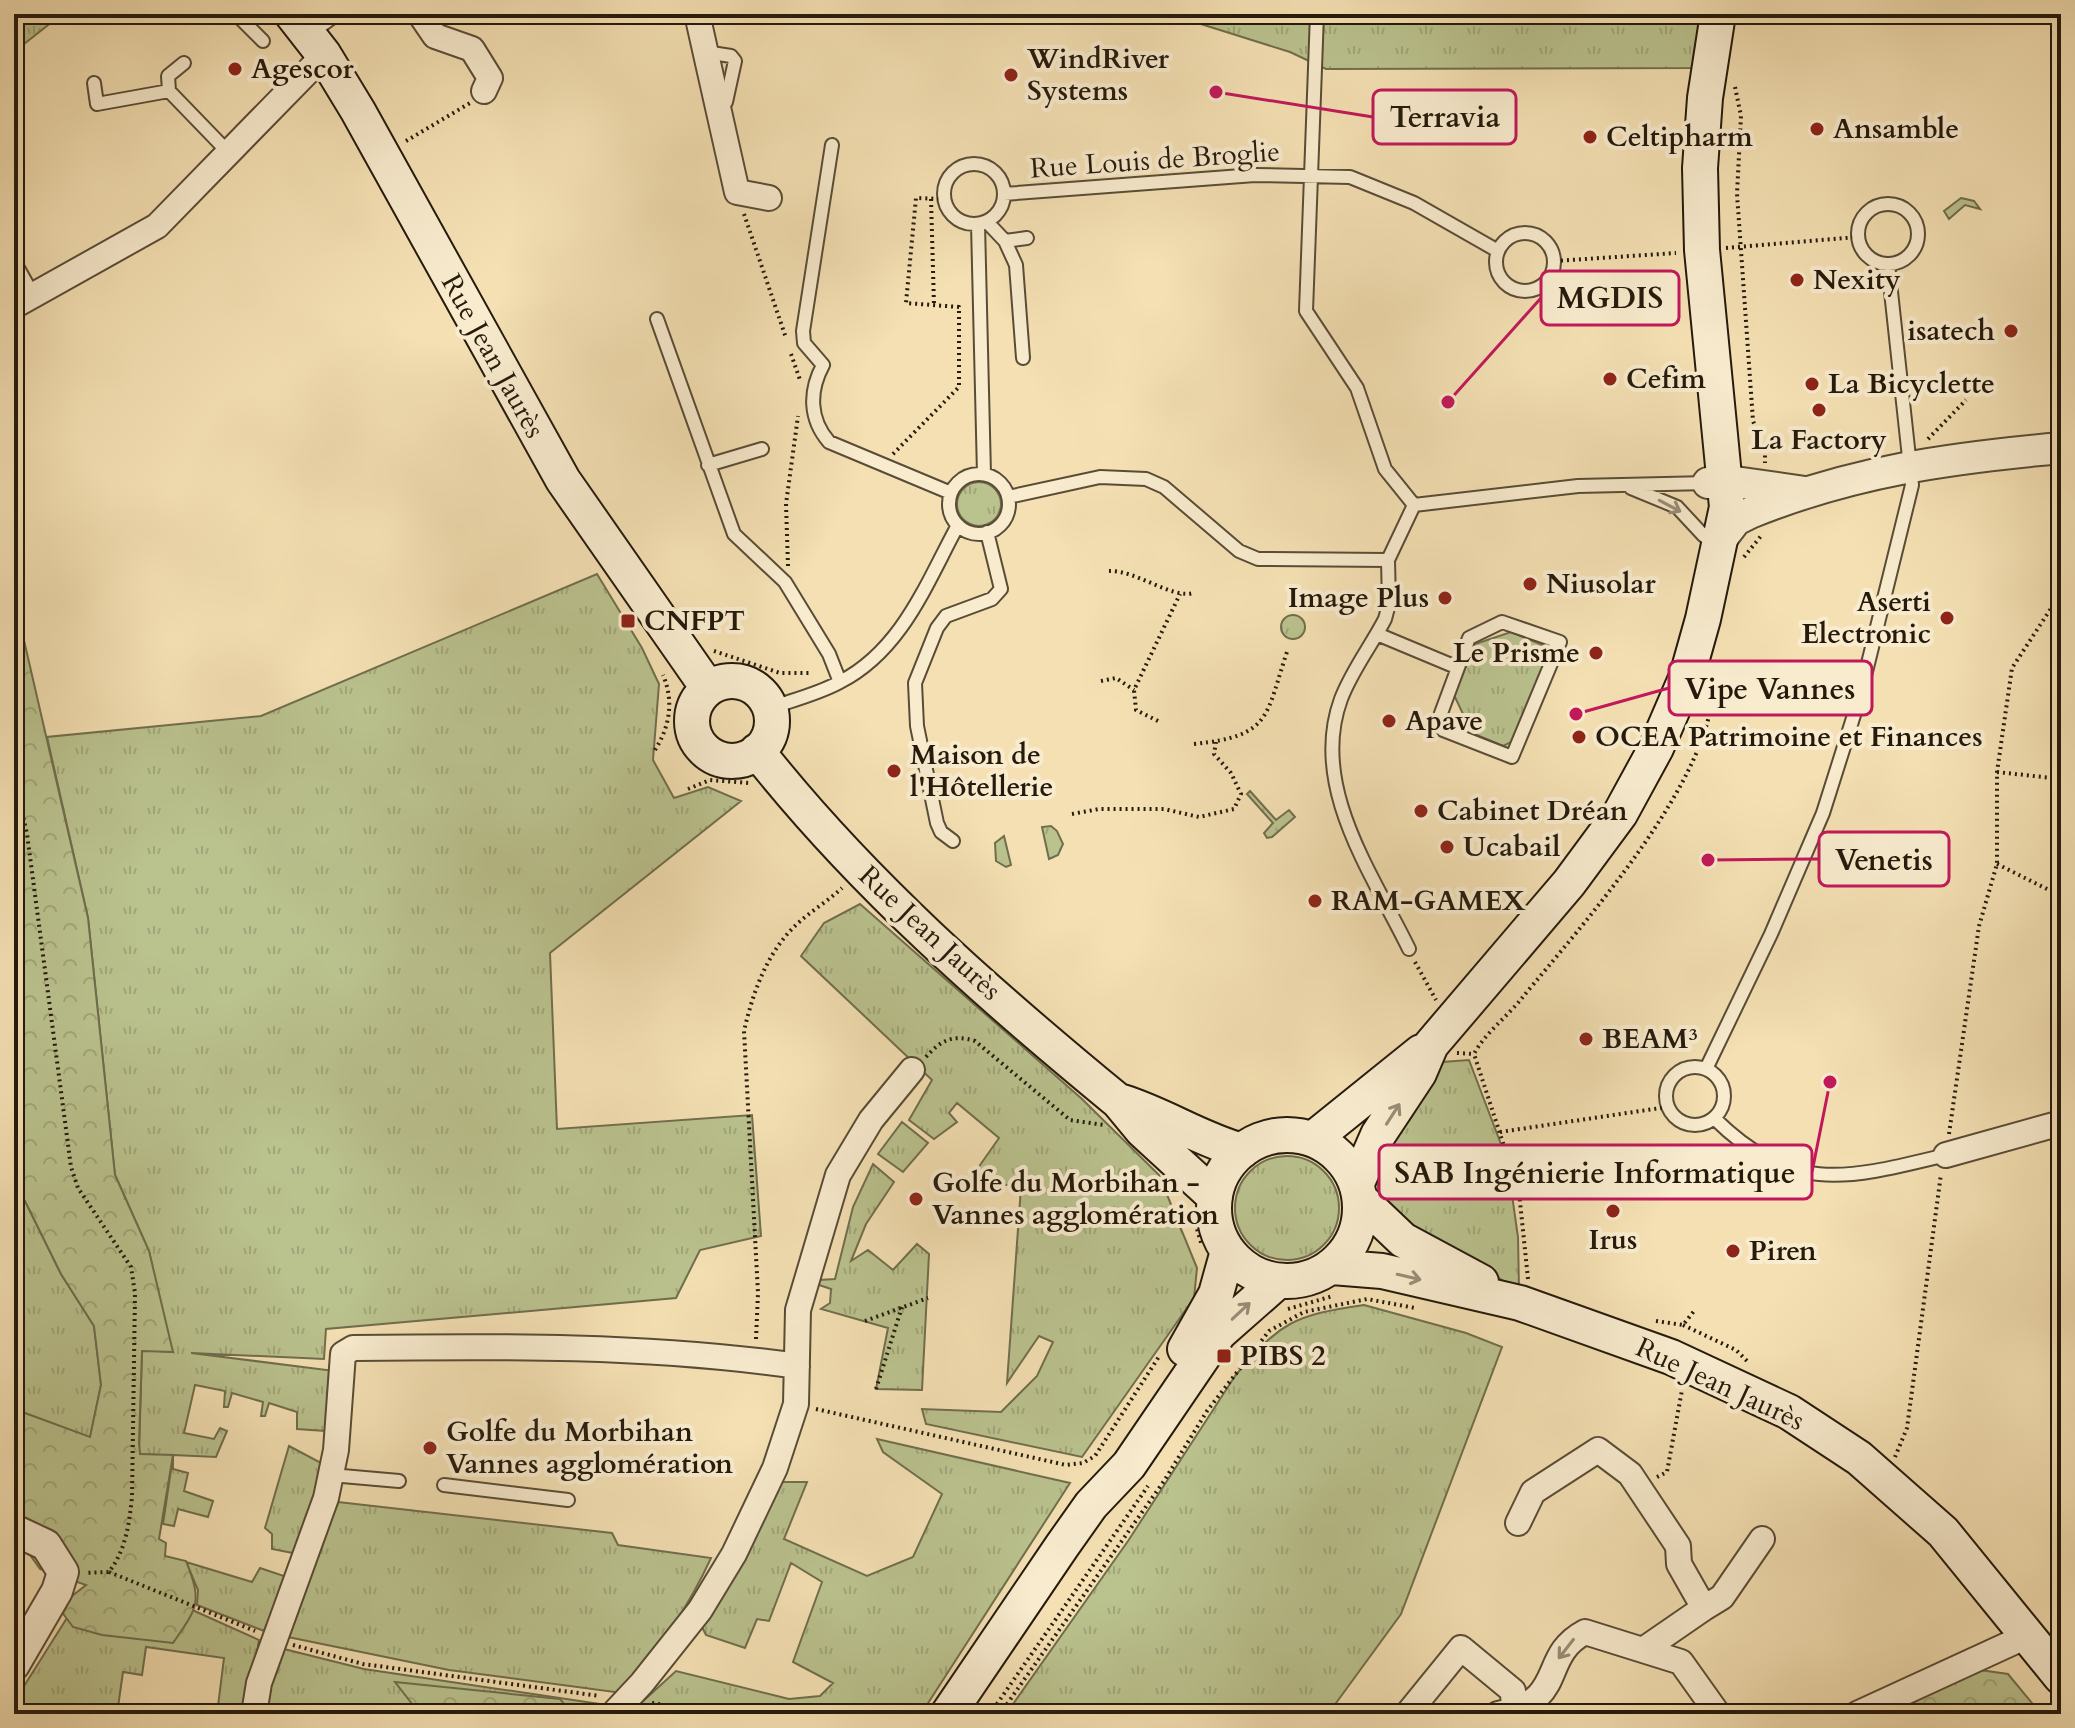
<svg xmlns="http://www.w3.org/2000/svg" width="2075" height="1728" font-family="Cardo,serif">
  <style>
    .grass { fill: url(#grass-tufts); stroke: #706e4d; stroke-width: 2 }
    .forest { fill: url(#forest-crowns); stroke: #706e4d; stroke-width: 2 }
    .park { fill: url(#park-dots); stroke: #706e4d; stroke-width: 2 }
    .lines { fill: none; stroke-linecap: round; stroke-linejoin: round }
    .service-casing { stroke: #594c36; stroke-width: 16 }
    .minor-casing { stroke: #594c36; stroke-width: 28 }
    .tertiary-casing { stroke: #594c36; stroke-width: 34 }
    .secondary-casing { stroke: #251a0c; stroke-width: 38 }
    .path { stroke: #251a0c; stroke-width: 4; stroke-dasharray: 2 4; stroke-linecap: butt }
    .service { stroke: #f8ebce; stroke-width: 12 }
    .minor { stroke: #f8ebce; stroke-width: 24 }
    .tertiary { stroke: #f8ebce; stroke-width: 30 }
    .secondary { stroke: #f8ebce; stroke-width: 34 }
    .oneway { stroke: #998d77 }
    .poi-dot { fill: #8f2418; stroke: #f8ebce; stroke-width: 3 }
    .labels { text-anchor: middle; dominant-baseline: central; stroke-width: 8; stroke-linejoin: round; paint-order: stroke }
    .poi-label { font-size: 28px; font-weight: bold; fill: #251a0c; stroke: #f8ebce; text-anchor: start }
    .street-label { font-size: 28px; fill: #251a0c; stroke: #f8ebce }
    .leader { fill: none; stroke: #c2185b; stroke-width: 3 }
    .callout-dot { fill: #c2185b; stroke: #f8ebce; stroke-width: 3 }
    .callout { fill: #f8ebce; stroke: #c2185b; stroke-width: 3 }
    .callout-label { font-size: 30px; text-anchor: middle; font-weight: bold; fill: #251a0c }
  </style>
  <defs>
    <pattern id="grass-tufts" width="24" height="20" patternUnits="userSpaceOnUse" patternTransform="scale(2)"><rect width="24" height="20" fill="#bac28e"/><path d="M3 7l-1-3M5 7V3M7 7l1-3M15 17l-1-3M17 17v-4M19 17l1-3" fill="none" stroke="#a0a679"/></pattern>
    <pattern id="forest-crowns" width="20" height="18" patternUnits="userSpaceOnUse" patternTransform="scale(2)"><rect width="20" height="18" fill="#bac28e"/><path d="M2 6a3 3 0 1 1 6 0M12 15a3 3 0 1 1 6 0" fill="none" stroke="#a0a679"/></pattern>
    <pattern id="park-dots" width="8" height="8" patternUnits="userSpaceOnUse" patternTransform="scale(2)"><rect width="8" height="8" fill="#bac28e"/><path d="M2 2h.1M6 6h.1" fill="none" stroke="#a0a679" stroke-width="1.8" stroke-linecap="round"/></pattern>
  </defs>
  <rect width="100%" height="100%" fill="#f4e0b3"/>
  <filter id="stains"><feTurbulence type="fractalNoise" baseFrequency=".0025" numOctaves="4"/><feColorMatrix values="0 0 0 0 .2 0 0 0 0 .09 0 0 0 0 .02 0 0 0 .5 -.17"/></filter>
  <radialGradient id="worn" r=".72"><stop offset=".6" stop-color="#630" stop-opacity="0"/><stop offset="1" stop-color="#630" stop-opacity=".3"/></radialGradient>
  <path class="grass" d="M14 14H62L14 52Z
    M1169 14H1706L1696 68 1326 69 1290 52Z
    M1961 198 1974 201 1980 209 1965 205 1949 219 1944 211Z
    M957 504a22 22 0 1 1 44 0a22 22 0 1 1-44 0Z
    M597 574 642 648 659 684 653 760 674 798 708 787 741 801 550 953 557 1129 752 1115 761 1236 700 1250 676 1298 326 1329 324 1359 191 1353 335 1371 325 1431 297 1429V1412L269 1403 265 1416H261L263 1402 232 1393 228 1407H224L225 1391 195 1385 184 1433 214 1439 220 1428 227 1431 216 1457 173 1455V1469L188 1473 184 1491 213 1501 208 1517 178 1509 174 1526 163 1524 173 1456 139 1454 142 1350 172 1352 149 1251 115 1175 88 918 47 737 261 716Z
    M1281 627a12 12 0 1 1 24 0a12 12 0 1 1-24 0Z
    M1511 632 1545 646 1551 664 1522 737 1503 746 1472 733 1454 695 1475 644Z
    M1250 791 1276 820 1289 810 1295 817 1272 837 1267 838 1264 833 1273 823 1247 794Z
    M1051 826 1057 831 1063 844 1058 855 1049 859 1042 827Z
    M1004 836 1011 865 1006 867 996 861 995 843Z
    M860 904 1082 1099 1159 1175 1197 1268 1194 1298 1082 1457 926 1424 922 1409 1001 1412 1037 1376 1053 1342 1039 1336 1007 1383 1021 1187 988 1182 979 1188 966 1185 999 1138 957 1103 949 1113 957 1122 934 1139 909 1120 932 1080 801 956 824 923Z
    M1469 1060 1507 1160 1518 1237 1519 1290C1491 1273 1395 1221 1381 1196 1375 1185 1377 1167 1381 1154 1386 1138 1399 1134 1408 1122 1421 1104 1431 1081 1442 1062Z
    M902 1122 928 1143 903 1172 878 1154Z
    M1235 1208a52 52 0 1 1 104 0a52 52 0 1 1-104 0Z
    M873 1164 894 1182 866 1224 851 1261 868 1250 893 1270 917 1244 929 1254 922 1390 876 1389 888 1328 821 1309 830 1303 831 1289 819 1285V1280L835 1279 853 1207Z
    M14 1192 25 1201 61 1274 94 1326 101 1385 90 1438 14 1409Z
    M1364 1305 1466 1333 1502 1347 1401 1614 1328 1714H1006L1128 1541 1235 1376C1280 1322 1294 1315 1364 1305Z
    M877 1439 1070 1483 921 1714H629L676 1671 789 1699 820 1696 833 1683 793 1662 822 1582 791 1563 769 1621 757 1619 745 1648 706 1635 702 1627 738 1571 781 1482H807L784 1539 867 1576 913 1557 942 1494 883 1452Z
    M289 1446 323 1464 298 1554 272 1549V1534L265 1528Z
    M338 1502 612 1533 618 1545 711 1558C688 1608 658 1652 622 1693L449 1670 283 1636Z
    M186 1562 252 1582 260 1568 287 1577 264 1631 197 1605 198 1590Z
    M130 1582 259 1640 247 1714H217L224 1658 146 1647 142 1675 123 1672 117 1714H14V1702L77 1602Z
    M284 1649 364 1669 600 1704 594 1714H264L267 1695Z"/>
  <path class="forest" d="M14 597 88 918 115 1175 149 1251 173 1352 142 1351 139 1443 140 1454 173 1455 159 1539 166 1543 165 1556 186 1561C203 1603 197 1608 173 1643L102 1635 73 1627 58 1607 86 1585 40 1569 25 1548 14 1543V1409L90 1437 101 1385 94 1326 61 1274 25 1201 14 1192Z
    M1980 1670 2008 1674 2041 1714H1889Z
    M395 1682 560 1699 572 1714H420Z"/>
  <path class="park" d="M1749 14H2061L1747 18Z"/>
  <g class="lines">
    <defs>
      <path id="service" d="M236 14 263 41
        M1317 14 1306 311 1357 388 1385 469 1414 505
        M705 52 731 56 735 61 726 102 722 106
        M94 83 97 104 169 91 228 152
        M169 91 168 76 184 63
        M832 145 803 331 804 343 823 365C809 391 809 419 829 442L951 493
        M944 194a30 30 0 1 1 60 0a30 30 0 1 1-60 0Z
        M1004 194 1255 175 1350 177 1414 203 1498 251
        M1858 234a30 30 0 1 1 60 0a30 30 0 1 1-60 0Z
        M987 222 1005 241 1027 238
        M978 224 984 474
        M1496 262a29 29 0 1 1 58 0a29 29 0 1 1-58 0Z
        M1005 241 1016 265 1023 358
        M14 261 33 295
        M657 319 734 534 785 582 829 654 840 682
        M708 465 762 449
        M949 504a30 30 0 1 1 60 0a30 30 0 1 1-60 0Z
        M1631 488 1677 507 1704 536
        M1008 497 1100 477 1146 479 1164 487 1239 551 1258 559 1388 560 1414 505
        M1414 505 1578 486 1708 483
        M1388 560 1389 604 1385 619C1371 646 1352 670 1341 699 1309 786 1372 873 1409 949
        M1502 622 1560 642 1512 757 1443 730 1437 724 1469 638Z
        M1377 634 1456 667
        M770 708C793 700 818 694 840 682 902 650 926 584 958 525
        M953 841 941 832 937 823 917 726 915 683 937 628 946 616 992 599 1001 589 987 532
        M1666 1096a29 29 0 1 1 58 0a29 29 0 1 1-58 0Z
        M1706 1069 1771 934 1823 813 1860 696 1912 485 1888 264
        M1714 1118C1792 1195 1847 1179 1946 1155
        M331 1475 399 1481
        M444 1485 568 1500"/>
      <path id="minor" d="M420 14 435 36 472 49 490 78 484 91
        M697 14 737 192 769 198
        M305 30 327 14
        M14 306 157 226 324 55
        M1946 1155 2061 1123
        M1518 1523 1533 1492 1598 1450 1630 1474 1678 1546 1679 1564 1704 1608 1643 1650
        M1704 1608 1722 1597 1762 1539
        M1409 1712 1461 1648 1513 1691 1514 1714
        M254 1714 259 1683 326 1498 336 1450 343 1354 353 1348C501 1346 649 1345 797 1366
        M613 1714 642 1683 700 1610 734 1554 775 1468 796 1404 798 1310 838 1175 871 1120 912 1070
        M1498 1714C1569 1700 1538 1657 1585 1632L1681 1662 1718 1714
        M1857 1714 2029 1635"/>
      <path id="tertiary" d="M1708 483 1728 481 1805 492
        M1723 537 1736 520 1750 513C1854 471 1950 458 2061 448
        M14 1530 46 1545 63 1572 57 1591 14 1665"/>
      <path id="secondary" d="M292 14 324 55 358 111 563 480 708 688
        M692 721a40 40 0 1 1 80 0a40 40 0 1 1-80 0Z
        M757 751C861 883 989 995 1118 1101L1142 1130 1215 1197
        M1122 1102C1164 1115 1199 1139 1242 1151
        M1214 1208a73 73 0 1 1 146 0a73 73 0 1 1-146 0Z
        M1313 1139 1421 1052
        M1357 1183 1378 1135 1419 1073 1431 1045 1569 883 1620 814 1656 748 1687 676 1703 619 1727 507 1702 250 1700 168 1705 98 1718 14
        M1361 1200 1403 1240 1481 1282
        M1332 1267 1382 1271 1520 1303 1671 1357 1789 1412 1859 1458 1943 1532 2061 1677
        M1185 1349 1216 1294 1228 1251
        M948 1714 1062 1546 1091 1505 1129 1465 1219 1333 1278 1281"/>
    </defs>
    <use href="#service" class="service-casing"/>
    <use href="#minor" class="minor-casing"/>
    <use href="#tertiary" class="tertiary-casing"/>
    <use href="#secondary" class="secondary-casing"/>
    <path class="path" d="M1735 87 1741 116 1737 194 1753 421 1765 452V463
      M406 141 470 103
      M931 199 934 305
      M744 214 786 338
      M1726 248 1858 237
      M1555 261 1676 253
      M791 354 800 380
      M1928 439 1966 400
      M893 454 959 387V307L906 303 916 198 943 199
      M1744 557 1761 536
      M788 566 786 504 798 416
      M1109 571C1136 570 1172 599 1193 593
      M714 651 780 673H809
      M1101 681 1116 678 1134 690
      M1158 721 1136 710 1134 690 1180 594
      M1194 744C1273 736 1265 716 1288 649
      M655 750C670 726 674 701 663 675
      M1997 772 2061 779
      M14 777 27 834 71 1167 78 1188 131 1267 135 1293 132 1497C129 1525 126 1549 109 1572L85 1573
      M688 789 710 780 749 783
      M1072 814 1099 809H1164L1199 817 1234 809 1241 794 1231 773 1214 754 1216 742
      M1997 864 2061 896
      M1415 962 1436 1000
      M1457 1053 1474 1054
      M926 1057C941 1040 953 1034 975 1041L1070 1120 1104 1125
      M1500 1132 1667 1107
      M1949 1134 1979 926 1997 864V772L2012 668 2061 593
      M1192 1212 1202 1246
      M1528 1279 1519 1192 1474 1054C1485 1033 1507 1017 1522 998 1582 925 1713 780 1713 685
      M1288 1309 1333 1296
      M865 1321 928 1298
      M1656 1321 1683 1325 1694 1311
      M1683 1325 1736 1350 1749 1363
      M756 1339 758 1293 744 1031C753 992 767 952 797 924 811 911 828 901 842 888
      M876 1389 902 1307
      M816 1409 1066 1465 1083 1463 1095 1456 1160 1355
      M1895 1457 1907 1428 1941 1174
      M1657 1477 1667 1472 1682 1390
      M109 1572 255 1631
      M293 1645 363 1664 600 1696
      M652 1703 718 1714
      M990 1714 1148 1486
      M1000 1714 1164 1481 1207 1411 1269 1331 1304 1312 1367 1299 1415 1308"/>
    <use href="#service" class="service"/>
    <use href="#minor" class="minor"/>
    <use href="#tertiary" class="tertiary"/>
    <use href="#secondary" class="secondary"/>
  </g>
  <defs><path id="oneway-shaft" d="M-6 0H5M1.5-3L5.5 0L1.5 3" fill="none" stroke-width="1.6" stroke-linecap="round" stroke-linejoin="round" transform="scale(2)"/></defs>
  <g class="oneway">
    <use href="#oneway-shaft" transform="translate(1670 506) rotate(28)"/>
    <use href="#oneway-shaft" transform="translate(1393 1114) rotate(-57)"/>
    <use href="#oneway-shaft" transform="translate(1409 1277) rotate(13)"/>
    <use href="#oneway-shaft" transform="translate(1241 1311) rotate(-43)"/>
    <use href="#oneway-shaft" transform="translate(1566 1649) rotate(128)"/>
  </g>
  <g class="poi-dot">
    <circle cx="235" cy="69" r="8"/>
    <circle cx="1011" cy="75" r="8"/>
    <circle cx="1817" cy="129" r="8"/>
    <circle cx="1590" cy="137" r="8"/>
    <circle cx="1797" cy="280" r="8"/>
    <circle cx="2011" cy="331" r="8"/>
    <circle cx="1610" cy="379" r="8"/>
    <circle cx="1812" cy="384" r="8"/>
    <circle cx="1819" cy="410" r="8"/>
    <circle cx="1530" cy="584" r="8"/>
    <circle cx="1445" cy="598" r="8"/>
    <circle cx="1947" cy="618" r="8"/>
    <rect x="620" y="613" width="16" height="16" rx="4"/>
    <circle cx="1596" cy="653" r="8"/>
    <circle cx="1389" cy="721" r="8"/>
    <circle cx="1579" cy="737" r="8"/>
    <circle cx="894" cy="771" r="8"/>
    <circle cx="1421" cy="811" r="8"/>
    <circle cx="1447" cy="847" r="8"/>
    <circle cx="1315" cy="901" r="8"/>
    <circle cx="1586" cy="1039" r="8"/>
    <circle cx="916" cy="1199" r="8"/>
    <circle cx="1613" cy="1211" r="8"/>
    <circle cx="1733" cy="1251" r="8"/>
    <rect x="1216" y="1348" width="16" height="16" rx="4"/>
    <circle cx="430" cy="1448" r="8"/>
  </g>
  <g class="labels">
    <g class="poi-label">
      <text x="1027" y="59">WindRiver<tspan x="1027" dy="32">Systems</tspan></text>
      <text x="251" y="69">Agescor</text>
      <text x="1833" y="129">Ansamble</text>
      <text x="1606" y="137">Celtipharm</text>
      <text x="1813" y="280">Nexity</text>
      <text x="1995" y="331" text-anchor="end">isatech</text>
      <text x="1626" y="379">Cefim</text>
      <text x="1828" y="384">La Bicyclette</text>
      <text x="1819" y="440" text-anchor="middle">La Factory</text>
      <text x="1546" y="584">Niusolar</text>
      <text x="1429" y="598" text-anchor="end">Image Plus</text>
      <text x="1931" y="602" text-anchor="end">Aserti<tspan x="1931" dy="32">Electronic</tspan></text>
      <text x="644" y="621">CNFPT</text>
      <text x="1580" y="653" text-anchor="end">Le Prisme</text>
      <text x="1405" y="721">Apave</text>
      <text x="1595" y="737">OCEA Patrimoine et Finances</text>
      <text x="910" y="755">Maison de<tspan x="910" dy="32">l'Hôtellerie</tspan></text>
      <text x="1437" y="811">Cabinet Dréan</text>
      <text x="1463" y="847">Ucabail</text>
      <text x="1331" y="901">RAM-GAMEX</text>
      <text x="1602" y="1039">BEAM³</text>
      <text x="932" y="1183">Golfe du Morbihan -<tspan x="932" dy="32">Vannes agglomération</tspan></text>
      <text x="1613" y="1240" text-anchor="middle">Irus</text>
      <text x="1749" y="1251">Piren</text>
      <text x="1240" y="1356">PIBS 2</text>
      <text x="446" y="1432">Golfe du Morbihan<tspan x="446" dy="32">Vannes agglomération</tspan></text>
    </g>
    <g class="street-label">
      <text transform="translate(1155 160) rotate(-4)">Rue Louis de Broglie</text>
      <text transform="translate(493 356) rotate(61)">Rue Jean Jaurès</text>
      <text transform="translate(930 933) rotate(43)">Rue Jean Jaurès</text>
      <text transform="translate(1720 1384) rotate(25)">Rue Jean Jaurès</text>
    </g>
  </g>
  <path class="leader" d="M1216 92L1373 117M1448 402L1541 298M1576 714L1669 688M1708 860L1819 859M1830 1082L1812 1172"/>
  <g class="callout-dot">
    <circle cx="1216" cy="92" r="8"/>
    <circle cx="1448" cy="402" r="8"/>
    <circle cx="1576" cy="714" r="8"/>
    <circle cx="1708" cy="860" r="8"/>
    <circle cx="1830" cy="1082" r="8"/>
  </g>
  <g class="callout">
    <rect x="1373" y="90" width="143" height="54" rx="8"/>
    <rect x="1541" y="271" width="138" height="54" rx="8"/>
    <rect x="1669" y="661" width="203" height="54" rx="8"/>
    <rect x="1819" y="832" width="130" height="54" rx="8"/>
    <rect x="1379" y="1145" width="433" height="54" rx="8"/>
  </g>
  <g class="callout-label">
    <text x="1445" y="127">Terravia</text>
    <text x="1610" y="308">MGDIS</text>
    <text x="1770" y="699">Vipe Vannes</text>
    <text x="1884" y="870">Venetis</text>
    <text x="1595" y="1183">SAB Ingénierie Informatique</text>
  </g>
  <rect width="2075" height="1728" fill="none" stroke="#f4e0b3" stroke-width="48"/>
  <rect x="16" y="16" width="2043" height="1696" fill="none" stroke="#251a0c" stroke-width="4"/>
  <rect x="24" y="24" width="2027" height="1680" fill="none" stroke="#251a0c" stroke-width="2"/>
  <rect width="100%" height="100%" filter="url(#stains)"/>
  <rect width="100%" height="100%" fill="url(#worn)"/>
</svg>
